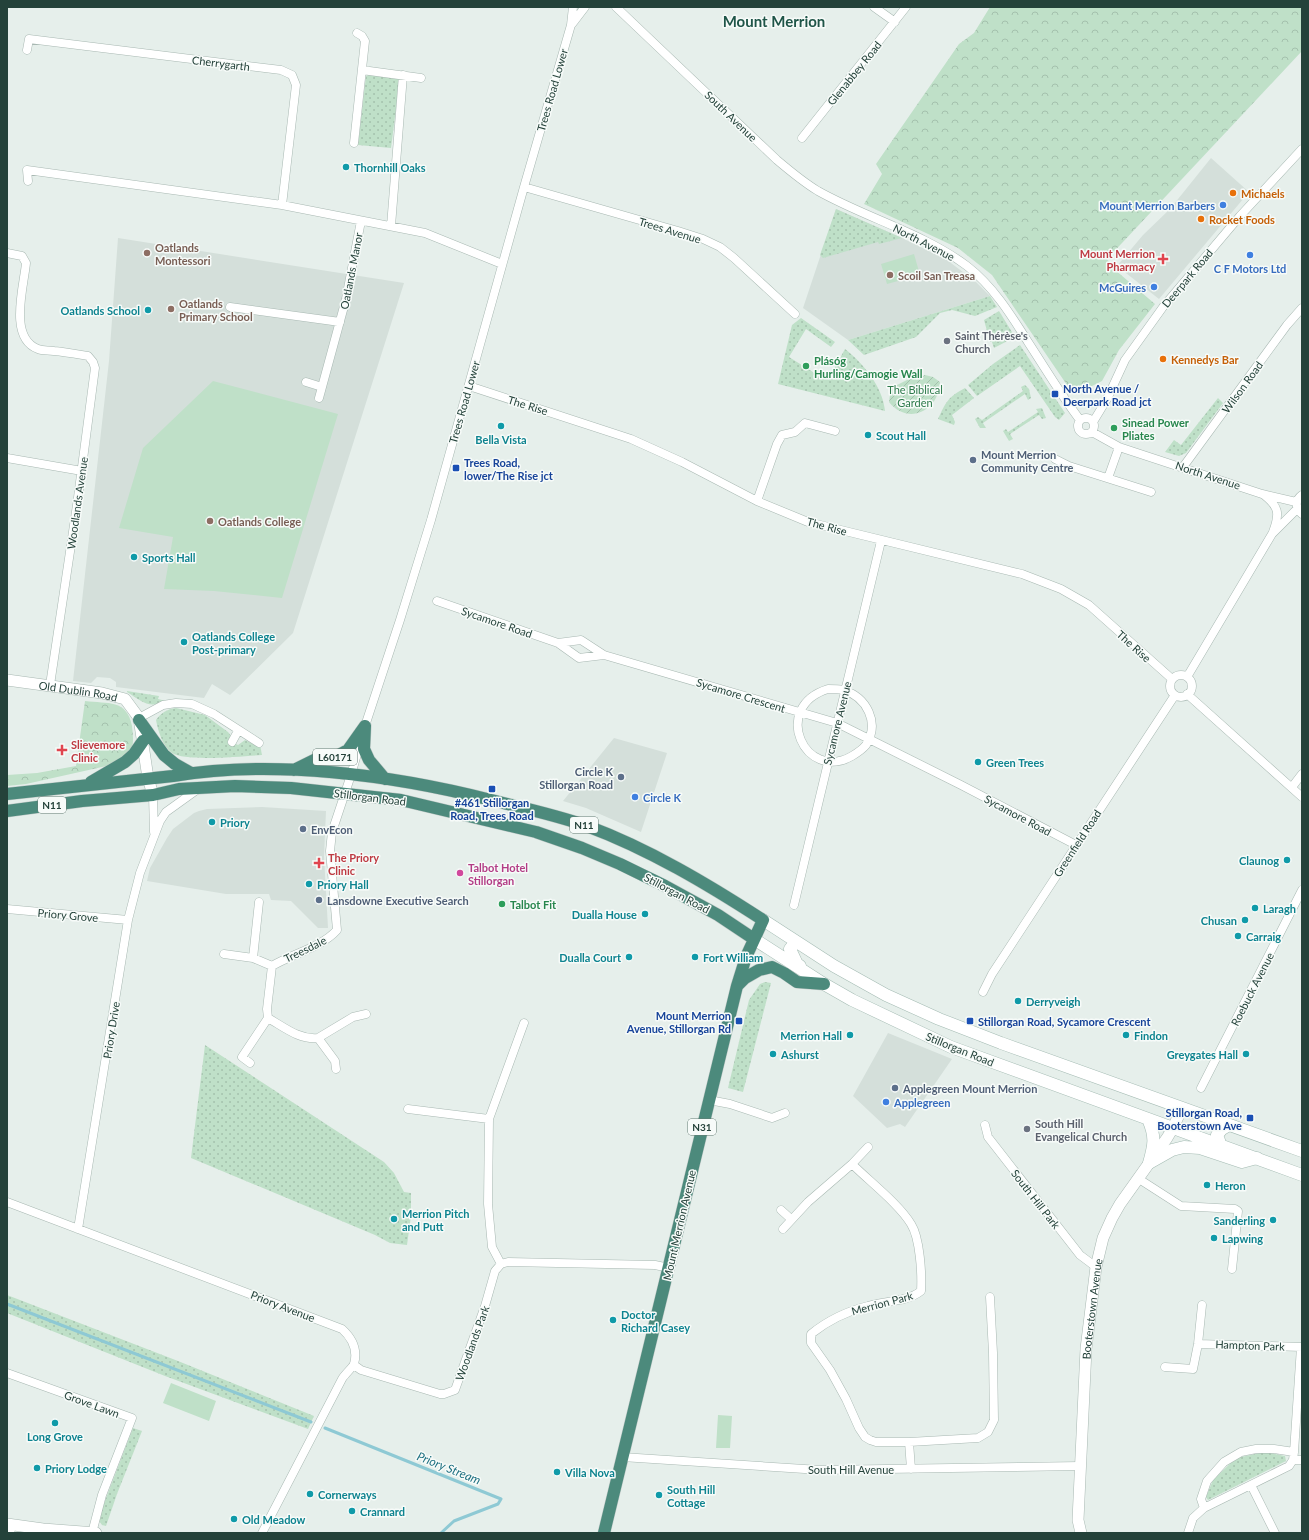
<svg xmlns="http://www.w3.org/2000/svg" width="1309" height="1540" font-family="Lato,sans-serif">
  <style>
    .built { fill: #d4dfda }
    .grass { fill: url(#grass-dots) }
    .forest { fill: url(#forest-crowns) }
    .garden { fill: url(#garden-furrows) }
    .pitch { fill: #bfe0c8 }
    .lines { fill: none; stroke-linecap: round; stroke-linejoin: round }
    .stream { stroke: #8ec9d4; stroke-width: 3 }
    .minor-casing { stroke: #a8b8b2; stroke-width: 9 }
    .tertiary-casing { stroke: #a8b8b2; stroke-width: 12 }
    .secondary-casing { stroke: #a4bbb3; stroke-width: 13 }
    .trunk-casing { stroke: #c2cac8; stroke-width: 13 }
    .minor { stroke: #fff; stroke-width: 8 }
    .tertiary { stroke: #fff; stroke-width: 11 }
    .secondary { stroke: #fff; stroke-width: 12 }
    .trunk { stroke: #4c8a7c; stroke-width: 12 }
    .culture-dot { fill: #0f9aa8; stroke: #f7fbf9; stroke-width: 1.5 }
    .food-dot { fill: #e8710a; stroke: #f7fbf9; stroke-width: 1.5 }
    .shop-dot { fill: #3f7fe0; stroke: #f7fbf9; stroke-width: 1.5 }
    .education-dot { fill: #8d6e63; stroke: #f7fbf9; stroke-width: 1.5 }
    .health-dot { fill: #e0444e; stroke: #f7fbf9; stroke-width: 1.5 }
    .worship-dot { fill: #6b7280; stroke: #f7fbf9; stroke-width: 1.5 }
    .leisure-dot { fill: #2e9e5b; stroke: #f7fbf9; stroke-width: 1.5 }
    .transit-dot { fill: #1a4fb4; stroke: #f7fbf9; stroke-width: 1.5 }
    .service-dot { fill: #5c6f8a; stroke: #f7fbf9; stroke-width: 1.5 }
    .hotel-dot { fill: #d1479c; stroke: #f7fbf9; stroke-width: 1.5 }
    .labels { text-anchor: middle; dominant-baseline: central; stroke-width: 3; stroke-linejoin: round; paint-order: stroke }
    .shield { fill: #f7fbf9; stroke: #637a73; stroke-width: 1 }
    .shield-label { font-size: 10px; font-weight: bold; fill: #24423a }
    .street-label { font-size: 11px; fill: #24423a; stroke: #f7fbf9 }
    .culture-label { font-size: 11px; font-weight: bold; fill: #0d838f; stroke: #f7fbf9; text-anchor: start }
    .food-label { font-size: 11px; font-weight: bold; fill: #c56008; stroke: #f7fbf9; text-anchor: start }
    .shop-label { font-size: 11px; font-weight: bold; fill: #366cbe; stroke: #f7fbf9; text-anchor: end }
    .education-label { font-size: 11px; font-weight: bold; fill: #785e54; stroke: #f7fbf9; text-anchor: start }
    .health-label { font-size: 11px; font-weight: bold; fill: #be3a42; stroke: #f7fbf9; text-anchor: start }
    .worship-label { font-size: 11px; font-weight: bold; fill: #5b616d; stroke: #f7fbf9; text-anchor: start }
    .leisure-label { font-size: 11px; font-weight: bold; fill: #27864d; stroke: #f7fbf9; text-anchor: start }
    .transit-label { font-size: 11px; font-weight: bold; fill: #164399; stroke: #f7fbf9; text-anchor: start }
    .park-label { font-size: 11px; fill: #2d7a4b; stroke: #f7fbf9 }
    .service-label { font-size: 11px; font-weight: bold; fill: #4e5e75; stroke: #f7fbf9; text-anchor: start }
    .hotel-label { font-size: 11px; font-weight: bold; fill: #b23c85; stroke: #f7fbf9; text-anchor: start }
    .water-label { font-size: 12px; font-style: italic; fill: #1c6f80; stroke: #f7fbf9 }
    .district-label { font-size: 15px; font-weight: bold; fill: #1f5548; stroke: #f7fbf9 }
  </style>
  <defs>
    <pattern id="grass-dots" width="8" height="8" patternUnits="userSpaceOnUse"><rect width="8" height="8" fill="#bfe0c8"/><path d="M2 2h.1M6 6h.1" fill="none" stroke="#a4c1ad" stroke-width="1.8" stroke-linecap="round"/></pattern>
    <pattern id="forest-crowns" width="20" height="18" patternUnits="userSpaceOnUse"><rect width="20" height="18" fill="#bfe0c8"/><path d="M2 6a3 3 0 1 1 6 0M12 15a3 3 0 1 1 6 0" fill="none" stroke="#a4c1ad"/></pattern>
    <pattern id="garden-furrows" width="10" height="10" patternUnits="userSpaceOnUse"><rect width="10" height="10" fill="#bfe0c8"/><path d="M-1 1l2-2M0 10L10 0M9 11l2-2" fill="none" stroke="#a4c1ad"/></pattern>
  </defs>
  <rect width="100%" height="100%" fill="#e6efeb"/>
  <path class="built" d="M1211 158 1249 192 1159 299 1117 266 1143 235 1170 209Z
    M836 209 902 238 947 260 976 282 990 296 848 340 803 308Z
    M118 238 404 283 293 633 230 695 212 684 204 698 116 687V682L110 678 97 677 91 683 73 681 109 361Z
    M614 738 667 753 641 832 586 808 563 801Z
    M262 807 326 811 324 856 328 928H318L291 901 271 900 269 894H226L147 881 150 868 167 838 173 829 194 813 199 811 207 809Z
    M888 1033 952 1059 905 1127 900 1124 887 1128 853 1096Z"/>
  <path class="grass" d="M372 74 400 78 391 148 358 145 366 76Z
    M836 209 902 238 879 244 878 242 823 258 820 255Z
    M990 296 997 307 975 316 952 310 940 313 916 337 864 355 848 340Z
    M999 311 1015 337 994 348 992 342H990L984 320Z
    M801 318 835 342 831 347 806 329 789 357 824 379 829 378 845 349C863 363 883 387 885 411L778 384 792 325Z
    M1020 345 1065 413 1059 420 1055 417 1020 366 977 396 968 385 993 364Z
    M1025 385 1029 389 1031 398 1028 400 1025 394 983 423 986 428H980L975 419 978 417 982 420 1023 391 1021 387Z
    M965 388 974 398 952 415 955 422 954 425 938 419C946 402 948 397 965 388Z
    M1218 398 1223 403 1186 453 1179 456 1165 452 1174 440 1181 445Z
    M1042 408 1046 418 1042 419 1039 415 1010 434 1013 439 1009 441 1003 431 1006 429 1008 432 1038 412 1036 409Z
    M127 691 159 696 158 699 166 701C148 709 143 702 127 692Z
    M176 708 205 715 228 732 231 736 230 741 238 745 245 740 253 744 260 745 262 755C243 756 186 762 172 753 163 747 158 731 156 720 161 713 167 709 176 708Z
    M765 982 771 983 743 1092 728 1088 749 1000 760 984Z
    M205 1045 384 1162 394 1173 404 1192 411 1193V1216L407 1245 390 1243 375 1235 191 1158Z
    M7 1295 178 1361 314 1416 308 1429 165 1376 7 1313Z
    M133 1428 142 1431 117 1494 106 1526 102 1525 99 1521 103 1506Z
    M1265 1452 1285 1456 1286 1461 1208 1500 1206 1497 1213 1480 1236 1458Z"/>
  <path class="forest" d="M990 7H1302V51L1107 259 1114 269 1155 304 1119 350 1102 381 1092 386 1075 389 1067 385 992 275 958 248 864 204 882 174 876 164 959 44 974 33Z
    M85 701C108 704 127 699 132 726 133 735 134 743 131 752L111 765 26 784 7 786V775L37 773 76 766Z"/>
  <path class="garden" d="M925 375 933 377 940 382C939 411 908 426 889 402L891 388 907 380Z"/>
  <path class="pitch" d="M914 254 920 275 887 284 881 264Z
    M213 381 338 414 282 598 214 591 164 589 173 537 119 528 143 448Z
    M171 1383 216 1401 209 1421 163 1403Z
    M718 1415 732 1416 730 1448H716Z"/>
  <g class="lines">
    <path class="stream" d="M7 1304 311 1422
      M325 1428 501 1499 498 1504 454 1521 441 1533"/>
    <defs>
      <path id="minor" d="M616 7 777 160C790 171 803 182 818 191 866 218 923 233 967 266 993 286 1011 315 1028 342 1045 368 1061 395 1080 420
        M874 7 895 22
        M572 24 585 7
        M27 50 29 39 281 70 292 75 296 85 282 205
        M362 70 421 78
        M802 138 906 7
        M354 143 365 41 362 36 357 33
        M28 181 27 170 282 205 425 233 502 264
        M524 187 678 231 703 239 720 247 734 258 795 314
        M391 226 403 75
        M7 253 22 256 26 263C24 286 8 338 38 349 43 351 48 350 54 351 65 352 76 354 88 356L93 362 95 368 77 505 50 685
        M230 307 340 322
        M306 382 322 387
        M469 386 631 439 682 462 757 501 808 522 1022 574 1061 589 1089 605 1172 679
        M319 398 346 299 361 221
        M1078 426a8 8 0 1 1 16 0a8 8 0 1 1-16 0Z
        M1093 422 1107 399 1125 360 1163 307 1240 216 1302 149
        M1092 432 1119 447 1262 494 1296 502
        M7 458 82 471
        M1055 459 1069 466 1151 492
        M1183 467 1287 325 1302 308
        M1108 478 1119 447
        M1264 495C1279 507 1280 513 1273 532
        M1302 495C1295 500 1295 508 1302 514
        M757 501 777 444 782 435 795 432 805 423 835 431
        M437 601 558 643 579 658 604 655
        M558 643 581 640 604 655 837 723 961 785 1076 845
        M1170 686a11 11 0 1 1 22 0a11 11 0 1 1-22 0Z
        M1187 677 1272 534 1297 509
        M828 689C833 689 838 689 843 690 867 697 880 723 866 745 862 750 857 753 852 756 805 783 770 707 828 689Z
        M1187 694 1302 797
        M139 718 163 705 176 703 192 704 214 714 259 743
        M232 742 238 731
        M1292 787 1302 774
        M153 795 154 832
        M794 905 881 541
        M7 909 128 920
        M224 954 253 958 272 966C292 954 322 947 337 930L330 851 332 832 351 775 365 726 400 620 431 520 524 187 571 25 573 7
        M253 958 259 902
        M983 992 992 974 1175 695
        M268 1018 267 1009 272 966
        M250 1063 242 1057 268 1018C284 1027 299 1040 318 1038
        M336 1069 335 1061 318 1038 353 1017 366 1014
        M1201 1088 1302 890
        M709 1100 730 1104 772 1118 785 1113
        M408 1109 489 1119
        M985 1125 988 1137 1080 1255 1096 1267
        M852 1164 868 1147
        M1139 1179 1181 1206 1235 1209 1238 1211 1232 1269
        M7 1202 342 1329C352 1338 358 1350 354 1364 353 1367 344 1375 342 1379L262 1533
        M781 1210 791 1219
        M78 1229 128 920 140 873 160 821 166 812 198 789
        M783 1229 808 1202 852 1164C869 1181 899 1204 911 1224 920 1238 922 1274 921 1291 907 1302 885 1301 868 1306 848 1311 827 1321 811 1334V1343L830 1370 846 1399 859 1428 865 1437 870 1440 876 1442H909L978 1438 988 1432 994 1420 993 1353 990 1297
        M501 1264 492 1247 488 1204 489 1119 524 1023
        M1198 1344 1302 1347
        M354 1365 361 1370 440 1394H444L455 1390 485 1306 495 1271 501 1264 508 1262 655 1265 669 1268
        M1165 1367 1193 1369 1198 1344 1202 1305
        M7 1373 132 1418 102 1495 92 1533
        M909 1442 911 1469
        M1294 1452 1301 1347
        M622 1457 820 1470 1080 1466
        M1251 1485 1275 1533
        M1204 1508 1289 1466 1293 1460
        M10 1533 12 1525
        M1188 1533 1193 1518 1204 1508 1201 1499 1207 1481 1224 1462 1241 1452 1256 1449H1274L1294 1452 1293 1460H1302"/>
      <g id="tertiary">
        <path id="s1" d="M7 680 102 693 125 699 139 718 148 778 153 795"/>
        <path d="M7 1524 43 1529 96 1533"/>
        <path id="s2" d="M1081 1533 1078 1520 1086 1349 1096 1267 1103 1238 1112 1218 1120 1204 1167 1138 1173 1128 1182 1108"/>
      </g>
      <path id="secondary" d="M763 920 834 966 886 995 939 1019 1001 1043 1302 1151
        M754 939 824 984 852 1000 951 1047 1302 1175
        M798 943 794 944 790 949 797 964 800 966
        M1148 1119C1156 1137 1154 1145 1149 1163
        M1221 1146 1217 1135 1222 1129 1229 1125
        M1149 1163 1172 1150 1184 1147 1200 1148 1242 1162 1257 1158"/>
      <path id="trunk" d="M139 720 164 755 175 764 191 773
        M365 726 364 749 369 760 385 779
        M294 770 316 759 333 758 348 750 365 726
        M91 782 125 762 134 754 143 741
        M7 794 173 776C274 759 392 775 491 800 523 808 556 815 587 826 649 849 709 885 763 920L746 957 737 986 604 1533
        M7 811 82 801 153 795 179 789 235 786 291 788 401 800 536 832 582 848 620 864 665 886 718 915 754 939
        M737 986 745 978 759 970 772 967 784 973 797 982 824 984"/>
    </defs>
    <use href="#minor" class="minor-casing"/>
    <use href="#tertiary" class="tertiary-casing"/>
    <use href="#secondary" class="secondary-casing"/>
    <use href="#trunk" class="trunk-casing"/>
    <use href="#minor" class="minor"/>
    <use href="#tertiary" class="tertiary"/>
    <use href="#secondary" class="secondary"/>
    <use href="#trunk" class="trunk"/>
  </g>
  <g class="culture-dot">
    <circle cx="346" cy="167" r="4"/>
    <circle cx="148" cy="310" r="4"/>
    <circle cx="501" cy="426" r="4"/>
    <circle cx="868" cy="435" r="4"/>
    <circle cx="134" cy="557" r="4"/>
    <circle cx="184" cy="642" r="4"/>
    <circle cx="978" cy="762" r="4"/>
    <circle cx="212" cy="822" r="4"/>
    <circle cx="1287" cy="860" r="4"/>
    <circle cx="309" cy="884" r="4"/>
    <circle cx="1255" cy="908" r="4"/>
    <circle cx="645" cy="914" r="4"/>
    <circle cx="1245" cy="920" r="4"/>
    <circle cx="1238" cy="936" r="4"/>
    <circle cx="629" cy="957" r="4"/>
    <circle cx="695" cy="957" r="4"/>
    <circle cx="1018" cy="1001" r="4"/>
    <circle cx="850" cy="1035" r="4"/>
    <circle cx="1126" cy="1035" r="4"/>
    <circle cx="773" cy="1054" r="4"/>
    <circle cx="1246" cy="1054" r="4"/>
    <circle cx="1207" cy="1185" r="4"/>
    <circle cx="394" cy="1219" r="4"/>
    <circle cx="1273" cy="1220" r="4"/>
    <circle cx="1214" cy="1238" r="4"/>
    <circle cx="613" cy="1320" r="4"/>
    <circle cx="55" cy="1423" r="4"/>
    <circle cx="37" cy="1468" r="4"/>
    <circle cx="557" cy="1472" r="4"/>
    <circle cx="310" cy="1494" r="4"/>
    <circle cx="659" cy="1495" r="4"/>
    <circle cx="352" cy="1511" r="4"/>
    <circle cx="234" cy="1519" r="4"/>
  </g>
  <g class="food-dot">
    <circle cx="1233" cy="193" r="4"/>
    <circle cx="1201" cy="219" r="4"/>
    <circle cx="1163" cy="359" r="4"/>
  </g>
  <g class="shop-dot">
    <circle cx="1223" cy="205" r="4"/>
    <circle cx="1250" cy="255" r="4"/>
    <circle cx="1154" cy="287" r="4"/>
    <circle cx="635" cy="797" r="4"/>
    <circle cx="886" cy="1102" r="4"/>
  </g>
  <g class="education-dot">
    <circle cx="147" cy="253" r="4"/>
    <circle cx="890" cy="275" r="4"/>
    <circle cx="171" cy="309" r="4"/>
    <circle cx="210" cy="521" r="4"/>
  </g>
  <g class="health-dot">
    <path d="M1161 253h4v4h4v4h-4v4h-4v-4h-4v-4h4z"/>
    <path d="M60 744h4v4h4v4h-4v4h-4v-4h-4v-4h4z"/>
    <path d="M317 857h4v4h4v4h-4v4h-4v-4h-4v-4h4z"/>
  </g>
  <g class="worship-dot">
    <circle cx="947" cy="341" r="4"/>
    <circle cx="1027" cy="1129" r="4"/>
  </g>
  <g class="leisure-dot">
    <circle cx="806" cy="366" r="4"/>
    <circle cx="1114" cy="428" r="4"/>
    <circle cx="502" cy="904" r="4"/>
  </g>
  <g class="transit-dot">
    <rect x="1051" y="390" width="8" height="8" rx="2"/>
    <rect x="452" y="464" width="8" height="8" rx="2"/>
    <rect x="488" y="785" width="8" height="8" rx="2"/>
    <rect x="735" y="1017" width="8" height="8" rx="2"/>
    <rect x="966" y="1017" width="8" height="8" rx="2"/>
    <rect x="1246" y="1114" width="8" height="8" rx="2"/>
  </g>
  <g class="service-dot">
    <circle cx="973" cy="460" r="4"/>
    <circle cx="621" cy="777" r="4"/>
    <circle cx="303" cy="829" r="4"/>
    <circle cx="319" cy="900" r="4"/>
    <circle cx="895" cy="1088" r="4"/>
  </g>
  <circle class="hotel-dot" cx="460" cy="873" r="4"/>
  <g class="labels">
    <g class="shield">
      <rect x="313" y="749" width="44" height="16" rx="3"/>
      <rect x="38" y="797" width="28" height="16" rx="3"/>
      <rect x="570" y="817" width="28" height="16" rx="3"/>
      <rect x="688" y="1119" width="28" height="16" rx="3"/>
    </g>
    <g class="shield-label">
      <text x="335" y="757">L60171</text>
      <text x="52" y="805">N11</text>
      <text x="584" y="825">N11</text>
      <text x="702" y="1127">N31</text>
    </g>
    <g class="street-label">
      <text transform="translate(221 63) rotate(7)">Cherrygarth</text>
      <text transform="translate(854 73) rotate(-51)">Glenabbey Road</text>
      <text transform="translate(552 90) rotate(-74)">Trees Road Lower</text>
      <text transform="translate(731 116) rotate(44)">South Avenue</text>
      <text transform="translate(670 230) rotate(17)">Trees Avenue</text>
      <text transform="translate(924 242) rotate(27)">North Avenue</text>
      <text transform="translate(351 271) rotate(-79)">Oatlands Manor</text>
      <text transform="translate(1187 278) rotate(-50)">Deerpark Road</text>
      <text transform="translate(1242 387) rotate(-54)">Wilson Road</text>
      <text transform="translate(464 402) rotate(-74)">Trees Road Lower</text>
      <text transform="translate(528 405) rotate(17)">The Rise</text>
      <text transform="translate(1208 475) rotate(18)">North Avenue</text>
      <text transform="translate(77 503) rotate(-82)">Woodlands Avenue</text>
      <text transform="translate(827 526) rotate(15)">The Rise</text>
      <text transform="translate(497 622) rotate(19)">Sycamore Road</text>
      <text transform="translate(1134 646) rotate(42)">The Rise</text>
      <text stroke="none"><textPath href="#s1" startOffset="72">Old Dublin Road</textPath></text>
      <text transform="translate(741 695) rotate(17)">Sycamore Crescent</text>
      <text transform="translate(837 723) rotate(-76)">Sycamore Avenue</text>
      <text transform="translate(370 797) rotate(7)">Stillorgan Road</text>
      <text transform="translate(1018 815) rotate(28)">Sycamore Road</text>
      <text transform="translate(1077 843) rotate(-57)">Greenfield Road</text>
      <text transform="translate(677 893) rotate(28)">Stillorgan Road</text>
      <text transform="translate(68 915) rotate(5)">Priory Grove</text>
      <text transform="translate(305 949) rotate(-26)">Treesdale</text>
      <text transform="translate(1252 989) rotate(-63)">Roebuck Avenue</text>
      <text transform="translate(111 1030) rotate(-81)">Priory Drive</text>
      <text transform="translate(960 1049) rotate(22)">Stillorgan Road</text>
      <text transform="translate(1036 1199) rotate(52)">South Hill Park</text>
      <text transform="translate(679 1225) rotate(-77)">Mount Merrion Avenue</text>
      <text transform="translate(882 1303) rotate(-15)">Merrion Park</text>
      <text transform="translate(283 1306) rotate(21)">Priory Avenue</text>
      <text stroke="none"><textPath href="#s2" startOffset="225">Booterstown Avenue</textPath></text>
      <text transform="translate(472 1343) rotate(-70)">Woodlands Park</text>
      <text transform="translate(1250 1345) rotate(2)">Hampton Park</text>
      <text transform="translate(92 1404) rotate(20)">Grove Lawn</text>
      <text x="851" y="1469">South Hill Avenue</text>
    </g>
    <g class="culture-label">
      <text x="354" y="167">Thornhill Oaks</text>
      <text x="140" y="310" text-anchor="end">Oatlands School</text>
      <text x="876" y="435">Scout Hall</text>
      <text x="501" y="439" text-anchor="middle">Bella Vista</text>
      <text x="142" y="557">Sports Hall</text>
      <text x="192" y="636">Oatlands College<tspan x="192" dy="13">Post-primary</tspan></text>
      <text x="986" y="762">Green Trees</text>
      <text x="220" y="822">Priory</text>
      <text x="1279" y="860" text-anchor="end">Claunog</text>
      <text x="317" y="884">Priory Hall</text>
      <text x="1263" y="908">Laragh</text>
      <text x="637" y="914" text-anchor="end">Dualla House</text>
      <text x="1237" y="920" text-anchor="end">Chusan</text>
      <text x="1246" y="936">Carraig</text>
      <text x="621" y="957" text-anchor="end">Dualla Court</text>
      <text x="703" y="957">Fort William</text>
      <text x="1026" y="1001">Derryveigh</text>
      <text x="842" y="1035" text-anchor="end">Merrion Hall</text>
      <text x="1134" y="1035">Findon</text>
      <text x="781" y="1054">Ashurst</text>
      <text x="1238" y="1054" text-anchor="end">Greygates Hall</text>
      <text x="1215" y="1185">Heron</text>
      <text x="402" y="1213">Merrion Pitch<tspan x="402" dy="13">and Putt</tspan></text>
      <text x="1265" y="1220" text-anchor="end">Sanderling</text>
      <text x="1222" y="1238">Lapwing</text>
      <text x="621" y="1314">Doctor<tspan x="621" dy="13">Richard Casey</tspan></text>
      <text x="55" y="1436" text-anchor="middle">Long Grove</text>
      <text x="45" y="1468">Priory Lodge</text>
      <text x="565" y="1472">Villa Nova</text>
      <text x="667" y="1489">South Hill<tspan x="667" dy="13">Cottage</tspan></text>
      <text x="318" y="1494">Cornerways</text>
      <text x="360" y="1511">Crannard</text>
      <text x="242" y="1519">Old Meadow</text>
    </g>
    <g class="food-label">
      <text x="1241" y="193">Michaels</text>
      <text x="1209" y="219">Rocket Foods</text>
      <text x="1171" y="359">Kennedys Bar</text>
    </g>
    <g class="shop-label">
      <text x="1215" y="205">Mount Merrion Barbers</text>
      <text x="1250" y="268" text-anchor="middle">C F Motors Ltd</text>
      <text x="1146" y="287">McGuires</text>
      <text x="643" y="797" text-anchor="start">Circle K</text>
      <text x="894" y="1102" text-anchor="start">Applegreen</text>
    </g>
    <g class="education-label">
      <text x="155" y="247">Oatlands<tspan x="155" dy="13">Montessori</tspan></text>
      <text x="898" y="275">Scoil San Treasa</text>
      <text x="179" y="303">Oatlands<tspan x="179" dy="13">Primary School</tspan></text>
      <text x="218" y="521">Oatlands College</text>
    </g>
    <g class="health-label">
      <text x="1155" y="253" text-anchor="end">Mount Merrion<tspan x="1155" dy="13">Pharmacy</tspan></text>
      <text x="71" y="744">Slievemore<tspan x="71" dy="13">Clinic</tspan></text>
      <text x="328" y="857">The Priory<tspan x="328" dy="13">Clinic</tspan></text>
    </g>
    <g class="worship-label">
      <text x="955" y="335">Saint Thérèse's<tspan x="955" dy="13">Church</tspan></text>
      <text x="1035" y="1123">South Hill<tspan x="1035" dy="13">Evangelical Church</tspan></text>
    </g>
    <g class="leisure-label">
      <text x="814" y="360">Plásóg<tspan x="814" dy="13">Hurling/Camogie Wall</tspan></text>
      <text x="1122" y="422">Sinead Power<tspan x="1122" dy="13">Pliates</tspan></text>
      <text x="510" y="904">Talbot Fit</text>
    </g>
    <g class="transit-label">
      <text x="1063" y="388">North Avenue /<tspan x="1063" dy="13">Deerpark Road jct</tspan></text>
      <text x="464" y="462">Trees Road,<tspan x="464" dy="13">lower/The Rise jct</tspan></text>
      <text x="492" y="802" text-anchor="middle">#461 Stillorgan<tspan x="492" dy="13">Road, Trees Road</tspan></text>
      <text x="731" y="1015" text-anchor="end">Mount Merrion<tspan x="731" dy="13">Avenue, Stillorgan Rd</tspan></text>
      <text x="978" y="1021">Stillorgan Road, Sycamore Crescent</text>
      <text x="1242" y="1112" text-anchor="end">Stillorgan Road,<tspan x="1242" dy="13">Booterstown Ave</tspan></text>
    </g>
    <g class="park-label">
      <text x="915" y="389">The Biblical<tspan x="915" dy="13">Garden</tspan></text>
    </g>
    <g class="service-label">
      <text x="981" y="454">Mount Merrion<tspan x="981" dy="13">Community Centre</tspan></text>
      <text x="613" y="771" text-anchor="end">Circle K<tspan x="613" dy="13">Stillorgan Road</tspan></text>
      <text x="311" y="829">EnvEcon</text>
      <text x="327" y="900">Lansdowne Executive Search</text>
      <text x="903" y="1088">Applegreen Mount Merrion</text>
    </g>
    <g class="hotel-label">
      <text x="468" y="867">Talbot Hotel<tspan x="468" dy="13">Stillorgan</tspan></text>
    </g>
    <g class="water-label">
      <text transform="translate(449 1468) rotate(22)">Priory Stream</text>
    </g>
    <g class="district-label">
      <text x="774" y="21">Mount Merrion</text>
    </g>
  </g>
  <rect width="1309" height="1540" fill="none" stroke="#24423a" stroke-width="16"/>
</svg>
